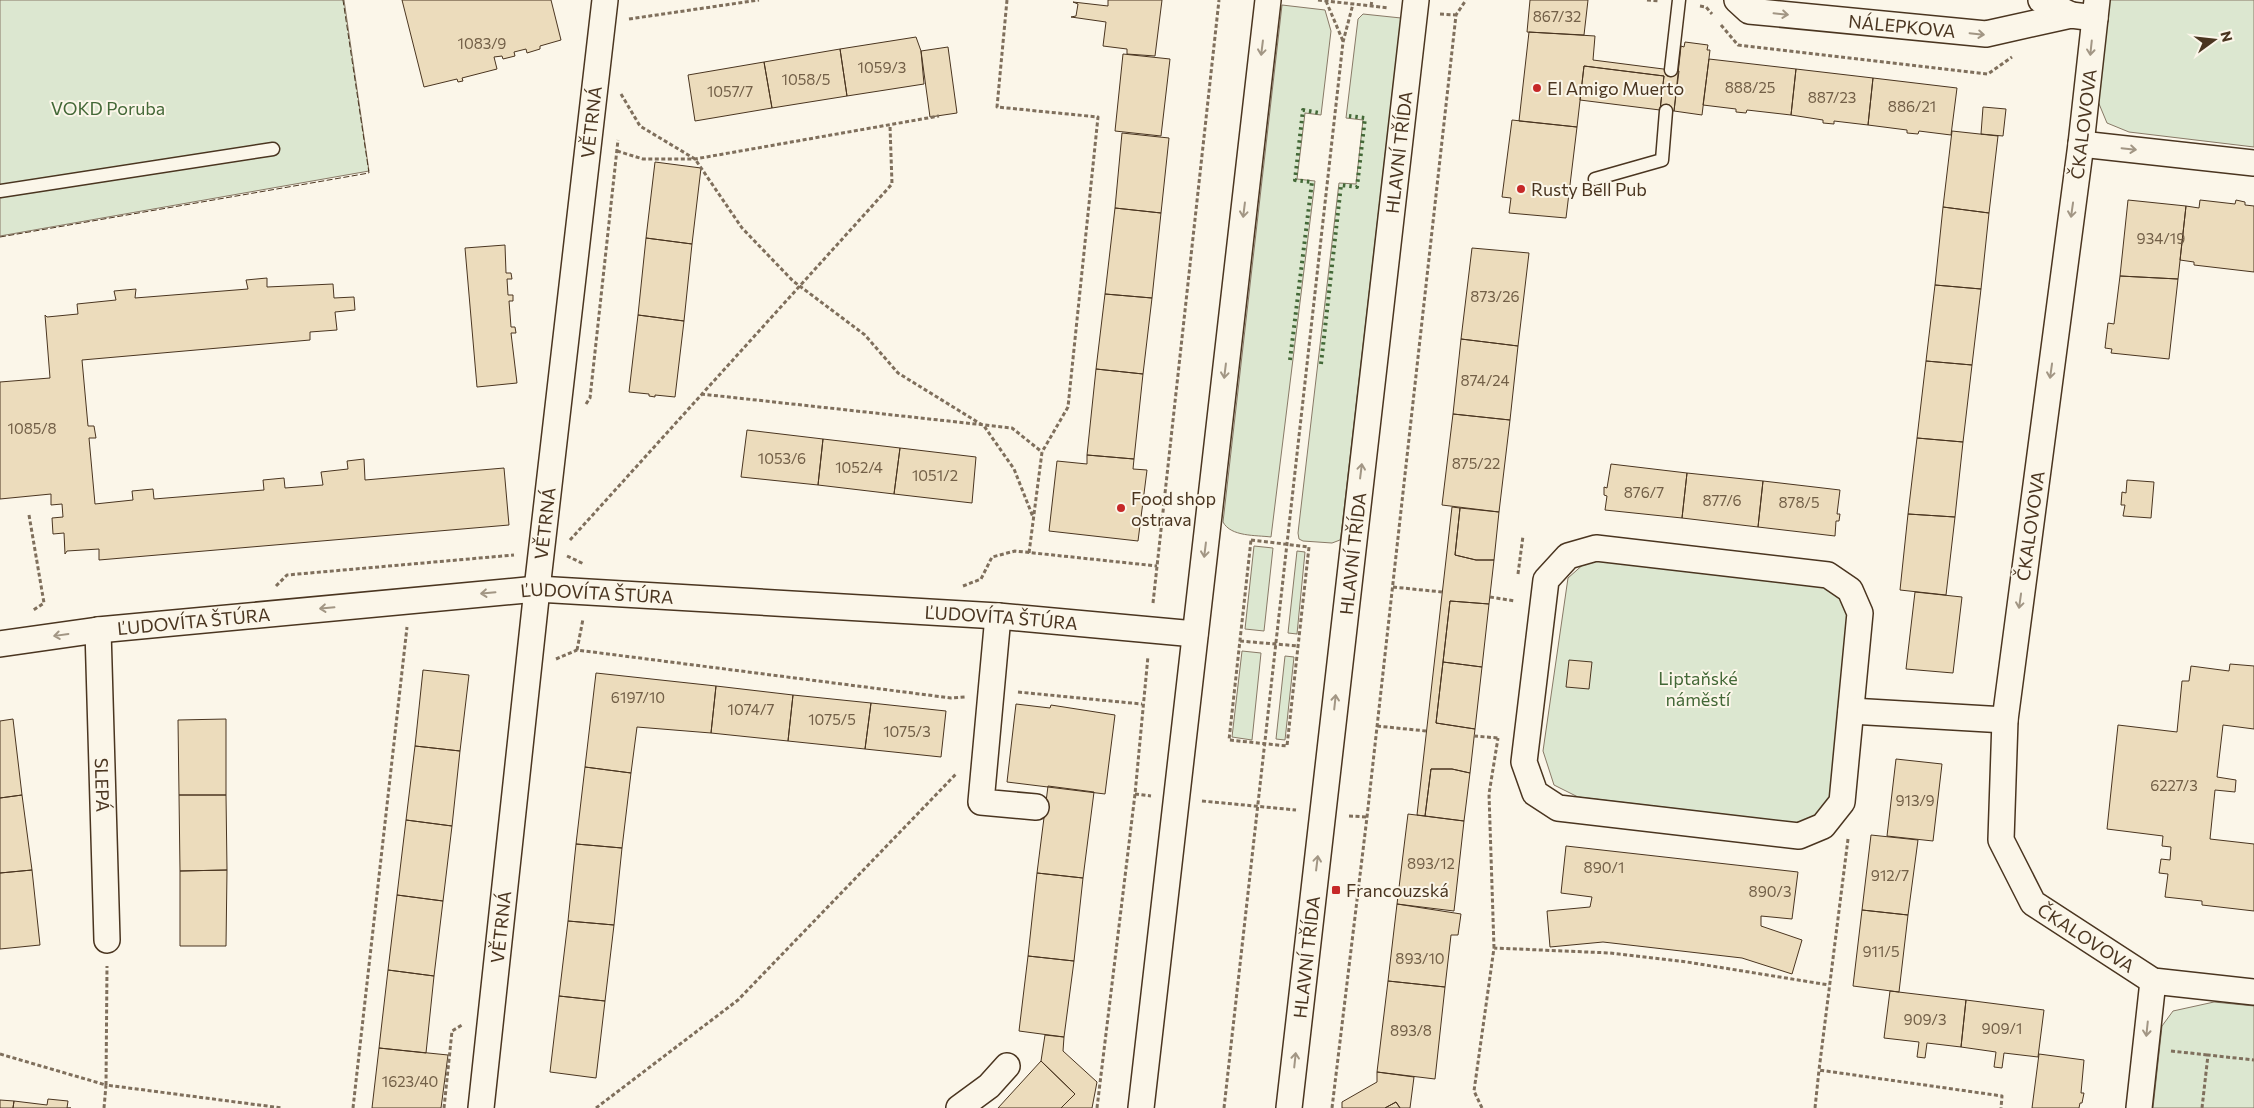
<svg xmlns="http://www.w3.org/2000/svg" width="2254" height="1108" font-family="Commissioner,sans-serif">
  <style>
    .green { fill: #dce7d0; stroke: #887966 }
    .building { fill: #ecdcbc; stroke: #4a3520 }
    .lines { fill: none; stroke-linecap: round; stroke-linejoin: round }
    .service-casing { stroke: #4a3520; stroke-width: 15 }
    .minor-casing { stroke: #4a3520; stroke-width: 28 }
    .path { stroke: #7f6f5c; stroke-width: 3; stroke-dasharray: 4 2.5; stroke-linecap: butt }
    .service { stroke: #fbf6e9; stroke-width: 12 }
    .minor { stroke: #fbf6e9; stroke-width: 25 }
    .hedge { stroke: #436837; stroke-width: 4; stroke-dasharray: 2.5 4; stroke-linecap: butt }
    .fence { stroke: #4a3520; stroke-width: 1; stroke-dasharray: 6 2.5; stroke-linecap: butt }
    .oneway { stroke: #a29684 }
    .poi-dot { fill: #c62828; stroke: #fbf6e9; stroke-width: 2 }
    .labels { text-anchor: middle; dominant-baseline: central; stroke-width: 4; stroke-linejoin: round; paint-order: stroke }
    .number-label { font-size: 15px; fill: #725f47 }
    .street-label { font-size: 18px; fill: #4a3520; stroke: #fbf6e9 }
    .poi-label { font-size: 18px; fill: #4a3520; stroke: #fbf6e9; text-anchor: start }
    .park-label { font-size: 18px; fill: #436837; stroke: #fbf6e9 }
  </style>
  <rect width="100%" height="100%" fill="#fbf6e9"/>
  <path class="green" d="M0 0H344L369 171 0 236Z
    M2106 0H2254V147L2129 132 2107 123 2097 99Z
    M1282 5 1325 10 1331 31 1321 115 1305 113 1297 179 1315 181 1271 537C1256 535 1231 537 1223 522Z
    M1363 14 1401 18 1341 536 1340 540 1332 543 1303 541 1299 539 1298 533 1339 183 1356 184 1363 120 1346 118 1358 19Z
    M1254 546 1273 548 1264 631 1245 629Z
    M1297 551 1305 552 1297 634 1288 633Z
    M1614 554 1823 579 1845 594 1855 617 1835 789 1823 810 1805 824 1578 797 1554 785 1543 751 1568 578 1586 562Z
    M1242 651 1261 653 1252 740 1232 737Z
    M1285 656 1294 657 1285 740 1276 739Z
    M2214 1002 2254 1006V1108H2153L2162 1026 2173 1011Z"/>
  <path class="building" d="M402 0H551L561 40 540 46V49L527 53 526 49 514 52 515 56 503 59 502 56 494 57 497 69 462 78 463 81 458 82 457 79 424 87Z
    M1108 0H1162L1155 56 1127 54V49L1103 46 1106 22 1071 17 1076 16 1078 4 1073 2 1108 6Z
    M1530 0H1588L1584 35 1527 32Z
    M1529 32 1595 36 1593 60 1679 71 1674 111 1660 110 1664 76 1584 66 1577 127 1519 121Z
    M916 37 921 51 924 84 847 96 840 49Z
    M1685 42 1708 45 1707 50H1710L1702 115 1674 111 1681 46 1684 47Z
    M948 47 957 113 930 117 921 51Z
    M840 49 847 96 772 108 764 62Z
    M1123 54 1170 59 1161 136 1115 131Z
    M1709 59 1796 69 1791 115 1747 110 1746 113 1736 112V109L1703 105Z
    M764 62 772 108 695 121 688 75Z
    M1584 66 1664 76 1660 110 1580 100Z
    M1796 69 1873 78 1868 125 1834 121V124L1823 123V120L1791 115Z
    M1873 78 1957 88 1951 135 1919 131 1918 134 1907 133V130L1868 125Z
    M1983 107 2006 109 2003 136 1981 134Z
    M1512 120 1577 127 1566 218 1509 213 1511 198 1502 197Z
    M1952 131 1998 136 1989 213 1943 207Z
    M1122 133 1169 138 1161 213 1115 208Z
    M655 162 701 168 692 244 646 238Z
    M2128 200 2186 206 2178 279 2120 276Z
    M2200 200 2235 204 2236 200 2245 202V205L2254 206V272L2194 265V262L2180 260 2186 206 2199 208Z
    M1943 207 1989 213 1981 289 1935 285Z
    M1115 208 1161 213 1152 298 1105 294Z
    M646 238 692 244 684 321 638 315Z
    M505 245 506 273H511L512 279H507L508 295H513V301H509L511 327H515L516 333H511L517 383 477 387 465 248Z
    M1472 248 1529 253 1518 346 1461 339Z
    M2120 276 2178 279 2169 359 2111 353 2112 349 2105 348 2108 323 2114 324Z
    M267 278V287L333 284 334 298 354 297 355 310 335 312 337 330 310 332V340L82 360 88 426H94L96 438H89L95 504 133 500 132 491 153 489 154 499 264 490 263 480 284 478 285 488 323 485 321 472 348 469 347 461 364 459 365 480 504 468 509 525 99 560V549L67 551 65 554 64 533 53 534 52 518 63 517 62 504 51 505V494L0 499V382L50 378 45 315 47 317 78 314 77 304 116 300 114 291 136 289 135 298 248 289 246 280Z
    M1935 285 1981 289 1972 365 1926 361Z
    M1105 294 1152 298 1143 374 1096 369Z
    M638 315 684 321 675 397 655 395V397L649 396V394L629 392Z
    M1461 339 1518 346 1510 420 1453 414Z
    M1926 361 1972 365 1963 442 1917 438Z
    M1096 369 1143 374 1134 459 1087 455Z
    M1453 414 1510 420 1499 512 1442 505Z
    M747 430 823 439 818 485 741 477Z
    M1917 438 1963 442 1955 517 1908 514Z
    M823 439 900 448 894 494 818 485Z
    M900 448 976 457 972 503 894 494Z
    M1087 455 1134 459 1133 469 1147 470 1138 541 1049 531 1057 461 1087 464Z
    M1611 464 1687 473 1682 518 1605 510 1607 496 1604 495V487L1607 488Z
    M1687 473 1763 481 1758 527 1682 518Z
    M2127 480 2154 482 2151 518 2123 516 2125 505H2121L2122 492 2126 493Z
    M1763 481 1840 490 1837 514H1840L1839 521H1836L1835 536 1758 527Z
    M1452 507 1460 508 1455 555 1476 560H1494L1489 604 1450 601 1436 723 1475 729 1470 773 1452 769H1431L1425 816 1417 815Z
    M1460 508 1499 512 1494 560H1476L1455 555Z
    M1908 514 1955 517 1946 595 1900 590Z
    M1915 592 1962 597 1953 673 1906 669Z
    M1450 601 1489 604 1482 667 1443 662Z
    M1569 660 1592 662 1589 689 1566 687Z
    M1443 662 1482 667 1475 729 1436 723Z
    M2230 664 2254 666V729L2223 725 2217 777 2236 780 2235 792 2215 790 2210 839 2254 844V911L2202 905V901L2165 897 2168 874 2159 873 2161 859 2170 860 2171 847 2162 846 2163 836 2107 829 2118 725 2177 732 2182 681H2189L2191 666 2229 671Z
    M423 670 469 675 460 751 415 746Z
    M596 673 716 686 711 733 637 727 631 773 585 767Z
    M716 686 793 695 788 741 711 733Z
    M793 695 871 703 865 749 788 741Z
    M871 703 946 711 941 757 865 749Z
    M1016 704 1050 708 1051 705 1115 715 1105 794 1007 782Z
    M13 719 22 795 0 798V721Z
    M226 719V795H179L178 720Z
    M415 746 460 751 452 826 406 820Z
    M1896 759 1942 764 1933 841 1887 836Z
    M585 767 631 773 622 848 576 844Z
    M1431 769H1452L1470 773 1464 821 1425 816Z
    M1048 786 1094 792 1083 878 1037 873Z
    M22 795 32 870 0 873V798Z
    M179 795H226L227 870 180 871Z
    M1408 814 1464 821 1454 911 1397 904Z
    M406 820 452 826 443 901 397 895Z
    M1871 835 1918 840 1908 915 1862 910Z
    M576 844 622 848 614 925 568 921Z
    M1566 846 1798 872 1792 919 1761 916V926L1802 940 1792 974 1742 958 1603 942 1550 947 1547 911 1590 907 1592 897 1561 893Z
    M32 870 40 945 0 949V873Z
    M227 870 226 946H180V871Z
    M1037 873 1083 878 1074 961 1028 956Z
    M397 895 443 901 434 976 388 970Z
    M1397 904 1461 914 1458 935H1451L1445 987 1388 981Z
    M1862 910 1908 915 1899 992 1853 986Z
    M568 921 614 925 605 1001 559 996Z
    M1028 956 1074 961 1064 1037 1019 1031Z
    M388 970 434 976 426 1053 379 1048Z
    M1388 981 1445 987 1435 1079 1377 1072Z
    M1890 991 1966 1000 1961 1047 1927 1043 1925 1058 1917 1057 1919 1042 1884 1038Z
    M559 996 605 1001 596 1078 550 1072Z
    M1966 1000 2044 1010 2038 1057 2004 1053 2002 1068 1994 1067 1996 1052 1961 1047Z
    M1045 1035 1064 1037 1063 1051 1097 1082 1092 1108H1061L1075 1094 1041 1061Z
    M379 1048 448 1055 441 1108H372Z
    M2039 1054 2084 1060 2081 1093H2084L2082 1103H2080L2079 1108H2032Z
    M1041 1061 1075 1094 1061 1108H998Z
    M1377 1072 1414 1077 1410 1108H1400L1396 1102 1385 1108H1342V1102L1377 1082Z
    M48 1099 68 1101 67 1108H71H13L14 1101 47 1105Z
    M0 1100 14 1101 13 1108H0Z
    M1396 1102 1400 1108H1385Z"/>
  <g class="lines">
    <defs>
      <path id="service" d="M1671 70 1679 0
        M1595 179 1662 160 1666 111
        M0 191 273 149"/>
      <g id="minor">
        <path id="s1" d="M1737 0 1749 11 1986 34 2071 15 2095 18"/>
        <path d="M2041 0 2071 15"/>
        <path id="s2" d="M2097 0 2081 144 2005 720 2001 840 2033 903 2153 981 2254 992"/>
        <path d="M2081 144 2254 163"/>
        <path d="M1596 548 1828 575 1850 590 1860 613 1842 802 1823 826 1799 836 1558 808 1535 793 1524 762 1546 580 1568 556Z"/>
        <path d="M998 616 981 802 1036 807"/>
        <path id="s3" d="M98 630 107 940"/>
        <path id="s4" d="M0 644 98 630 537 589 998 616 1195 634"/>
        <path d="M1851 711 2005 720"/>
        <path id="s5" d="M481 1108 537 589 605 0"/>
        <path d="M959 1108 989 1086 1007 1066"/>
        <path d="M1141 1108 1268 0"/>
        <path id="s6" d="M1289 1108 1416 0"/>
        <path d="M2139 1108 2153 981"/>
      </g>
    </defs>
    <use href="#service" class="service-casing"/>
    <use href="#minor" class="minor-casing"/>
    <path class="path" d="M1007 0 997 107 1098 117 1068 407 1042 452 1029 553
      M1318 0 1389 8
      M1647 0 1659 1
      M1326 1 1343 41
      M1371 6 1372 0
      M1700 6 1706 7 1712 14
      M1440 14 1456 15
      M629 19 759 0
      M1721 25 1738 45 1988 74 2012 57
      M621 94 640 126 695 159 742 228 793 281 865 335 898 373 984 426 1014 469 1033 517
      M617 151 643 159H695L939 116
      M701 394 1012 428 1042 452
      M586 404 590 398 618 140
      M29 515 44 603 32 611
      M570 540 892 184 890 126
      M1251 540 1309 547 1287 746 1229 740Z
      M567 556 584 564
      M1518 574 1523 536
      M276 586 287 575 514 555
      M963 586 981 579 992 557 1015 551 1157 566
      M1393 587 1442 592
      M1490 597 1515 601
      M1153 603 1219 0
      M1240 641 1299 646
      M577 650 583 619
      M556 659 577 650 951 698 965 697
      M1018 692 1142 704
      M1377 726 1426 731
      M1474 736 1498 738
      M1135 794 1151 796
      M1202 801 1296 810
      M1349 816 1367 817
      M1848 839 1819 1070 2002 1096 2001 1108
      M1494 948 1489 794 1498 738
      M2171 1051 2208 1055
      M0 1054 106 1085 107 966
      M104 1108 106 1085 282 1108
      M353 1108 407 627
      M444 1108 452 1031 462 1025
      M596 1108 738 1000 956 774
      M1097 1108 1135 794 1148 656
      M1224 1108 1343 42 1353 4
      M1332 1108 1367 817 1456 15 1466 0
      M1482 1108 1474 1091 1494 948 1610 953 1687 962 1829 985
      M1815 1108 1819 1070
      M2202 1108 2208 1055 2254 1060"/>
    <use href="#service" class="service"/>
    <use href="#minor" class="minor"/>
    <path class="hedge" d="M1290 360 1312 182 1295 180 1303 110 1320 113
      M1321 364 1341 185 1357 187 1365 118 1349 116"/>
    <path class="fence" d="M0 237 369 173 343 0"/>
  </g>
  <defs><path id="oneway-shaft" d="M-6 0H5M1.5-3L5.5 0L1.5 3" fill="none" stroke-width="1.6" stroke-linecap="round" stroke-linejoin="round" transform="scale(1.25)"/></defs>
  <g class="oneway">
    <use href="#oneway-shaft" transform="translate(1781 14) rotate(6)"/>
    <use href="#oneway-shaft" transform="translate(1977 34) rotate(6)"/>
    <use href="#oneway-shaft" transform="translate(1262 48) rotate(97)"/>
    <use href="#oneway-shaft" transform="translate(2091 48) rotate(96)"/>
    <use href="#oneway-shaft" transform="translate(2129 149) rotate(6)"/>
    <use href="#oneway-shaft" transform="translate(1244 210) rotate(97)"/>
    <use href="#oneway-shaft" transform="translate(2072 210) rotate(98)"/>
    <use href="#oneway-shaft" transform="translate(1225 371) rotate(97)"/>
    <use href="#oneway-shaft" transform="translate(2051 371) rotate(98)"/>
    <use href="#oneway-shaft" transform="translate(1361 471) rotate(-83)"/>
    <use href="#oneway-shaft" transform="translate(1205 550) rotate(97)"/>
    <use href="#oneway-shaft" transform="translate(488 593) rotate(175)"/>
    <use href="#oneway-shaft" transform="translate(2020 601) rotate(98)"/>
    <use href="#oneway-shaft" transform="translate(327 608) rotate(175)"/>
    <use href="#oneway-shaft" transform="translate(61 635) rotate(172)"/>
    <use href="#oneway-shaft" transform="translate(1335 702) rotate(-84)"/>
    <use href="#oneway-shaft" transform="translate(1317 863) rotate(-83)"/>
    <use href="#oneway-shaft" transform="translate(2147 1029) rotate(96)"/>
    <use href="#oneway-shaft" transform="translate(1295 1060) rotate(-84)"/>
  </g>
  <g class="poi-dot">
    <circle cx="1537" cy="88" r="5"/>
    <circle cx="1521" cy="189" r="5"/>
    <circle cx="1121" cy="508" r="5"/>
    <rect x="1331" y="885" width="10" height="10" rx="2.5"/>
  </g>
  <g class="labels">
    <g class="number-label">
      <text x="1557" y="16">867/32</text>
      <text x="482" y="43">1083/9</text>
      <text x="882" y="67">1059/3</text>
      <text x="806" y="79">1058/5</text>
      <text x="1750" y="87">888/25</text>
      <text x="730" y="91">1057/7</text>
      <text x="1832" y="97">887/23</text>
      <text x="1912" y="106">886/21</text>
      <text x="2161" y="238">934/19</text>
      <text x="1495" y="296">873/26</text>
      <text x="1485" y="380">874/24</text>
      <text x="32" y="428">1085/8</text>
      <text x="782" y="458">1053/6</text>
      <text x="1476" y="463">875/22</text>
      <text x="859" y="467">1052/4</text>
      <text x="935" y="475">1051/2</text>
      <text x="1644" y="492">876/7</text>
      <text x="1722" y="500">877/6</text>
      <text x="1799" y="502">878/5</text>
      <text x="638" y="697">6197/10</text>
      <text x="751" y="709">1074/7</text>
      <text x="832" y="719">1075/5</text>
      <text x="907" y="731">1075/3</text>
      <text x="2174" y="785">6227/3</text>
      <text x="1915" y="800">913/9</text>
      <text x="1431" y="863">893/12</text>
      <text x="1604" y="867">890/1</text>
      <text x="1890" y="875">912/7</text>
      <text x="1770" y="891">890/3</text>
      <text x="1881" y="951">911/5</text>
      <text x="1420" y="958">893/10</text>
      <text x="1925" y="1019">909/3</text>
      <text x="2002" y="1028">909/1</text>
      <text x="1411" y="1030">893/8</text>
      <text x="410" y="1081">1623/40</text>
    </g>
    <g class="street-label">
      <text stroke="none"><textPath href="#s1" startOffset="170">NÁLEPKOVA</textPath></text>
      <text stroke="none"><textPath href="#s5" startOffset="992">VĚTRNÁ</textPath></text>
      <text transform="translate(2083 124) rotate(-83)">ČKALOVOVA</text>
      <text stroke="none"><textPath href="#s6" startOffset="962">HLAVNÍ TŘÍDA</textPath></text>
      <text stroke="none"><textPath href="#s5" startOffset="588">VĚTRNÁ</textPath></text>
      <text transform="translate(2030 526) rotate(-82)">ČKALOVOVA</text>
      <text stroke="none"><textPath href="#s6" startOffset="558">HLAVNÍ TŘÍDA</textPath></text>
      <text stroke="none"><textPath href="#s4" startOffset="600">ĽUDOVÍTA ŠTÚRA</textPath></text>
      <text stroke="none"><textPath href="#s4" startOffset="1005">ĽUDOVÍTA ŠTÚRA</textPath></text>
      <text stroke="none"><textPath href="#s4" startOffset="195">ĽUDOVÍTA ŠTÚRA</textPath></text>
      <text stroke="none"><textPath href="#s3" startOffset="155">SLEPÁ</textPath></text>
      <text stroke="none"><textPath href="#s5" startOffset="182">VĚTRNÁ</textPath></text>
      <text stroke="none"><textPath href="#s2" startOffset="980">ČKALOVOVA</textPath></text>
      <text stroke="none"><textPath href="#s6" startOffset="152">HLAVNÍ TŘÍDA</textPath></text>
    </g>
    <g class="poi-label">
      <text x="1547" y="88">El Amigo Muerto</text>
      <text x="1531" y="189">Rusty Bell Pub</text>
      <text x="1131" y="498">Food shop<tspan x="1131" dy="21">ostrava</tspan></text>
      <text x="1346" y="890">Francouzská</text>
    </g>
    <g class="park-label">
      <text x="108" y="108">VOKD Poruba</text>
      <text x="1698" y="678">Liptaňské<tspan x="1698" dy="21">náměstí</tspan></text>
    </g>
  </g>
  <g transform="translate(2214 40) rotate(75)" stroke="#fbf6e9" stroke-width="4" paint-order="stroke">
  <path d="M0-4L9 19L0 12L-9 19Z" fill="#4a3520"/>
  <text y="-8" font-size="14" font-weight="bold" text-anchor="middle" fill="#4a3520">N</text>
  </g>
</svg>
